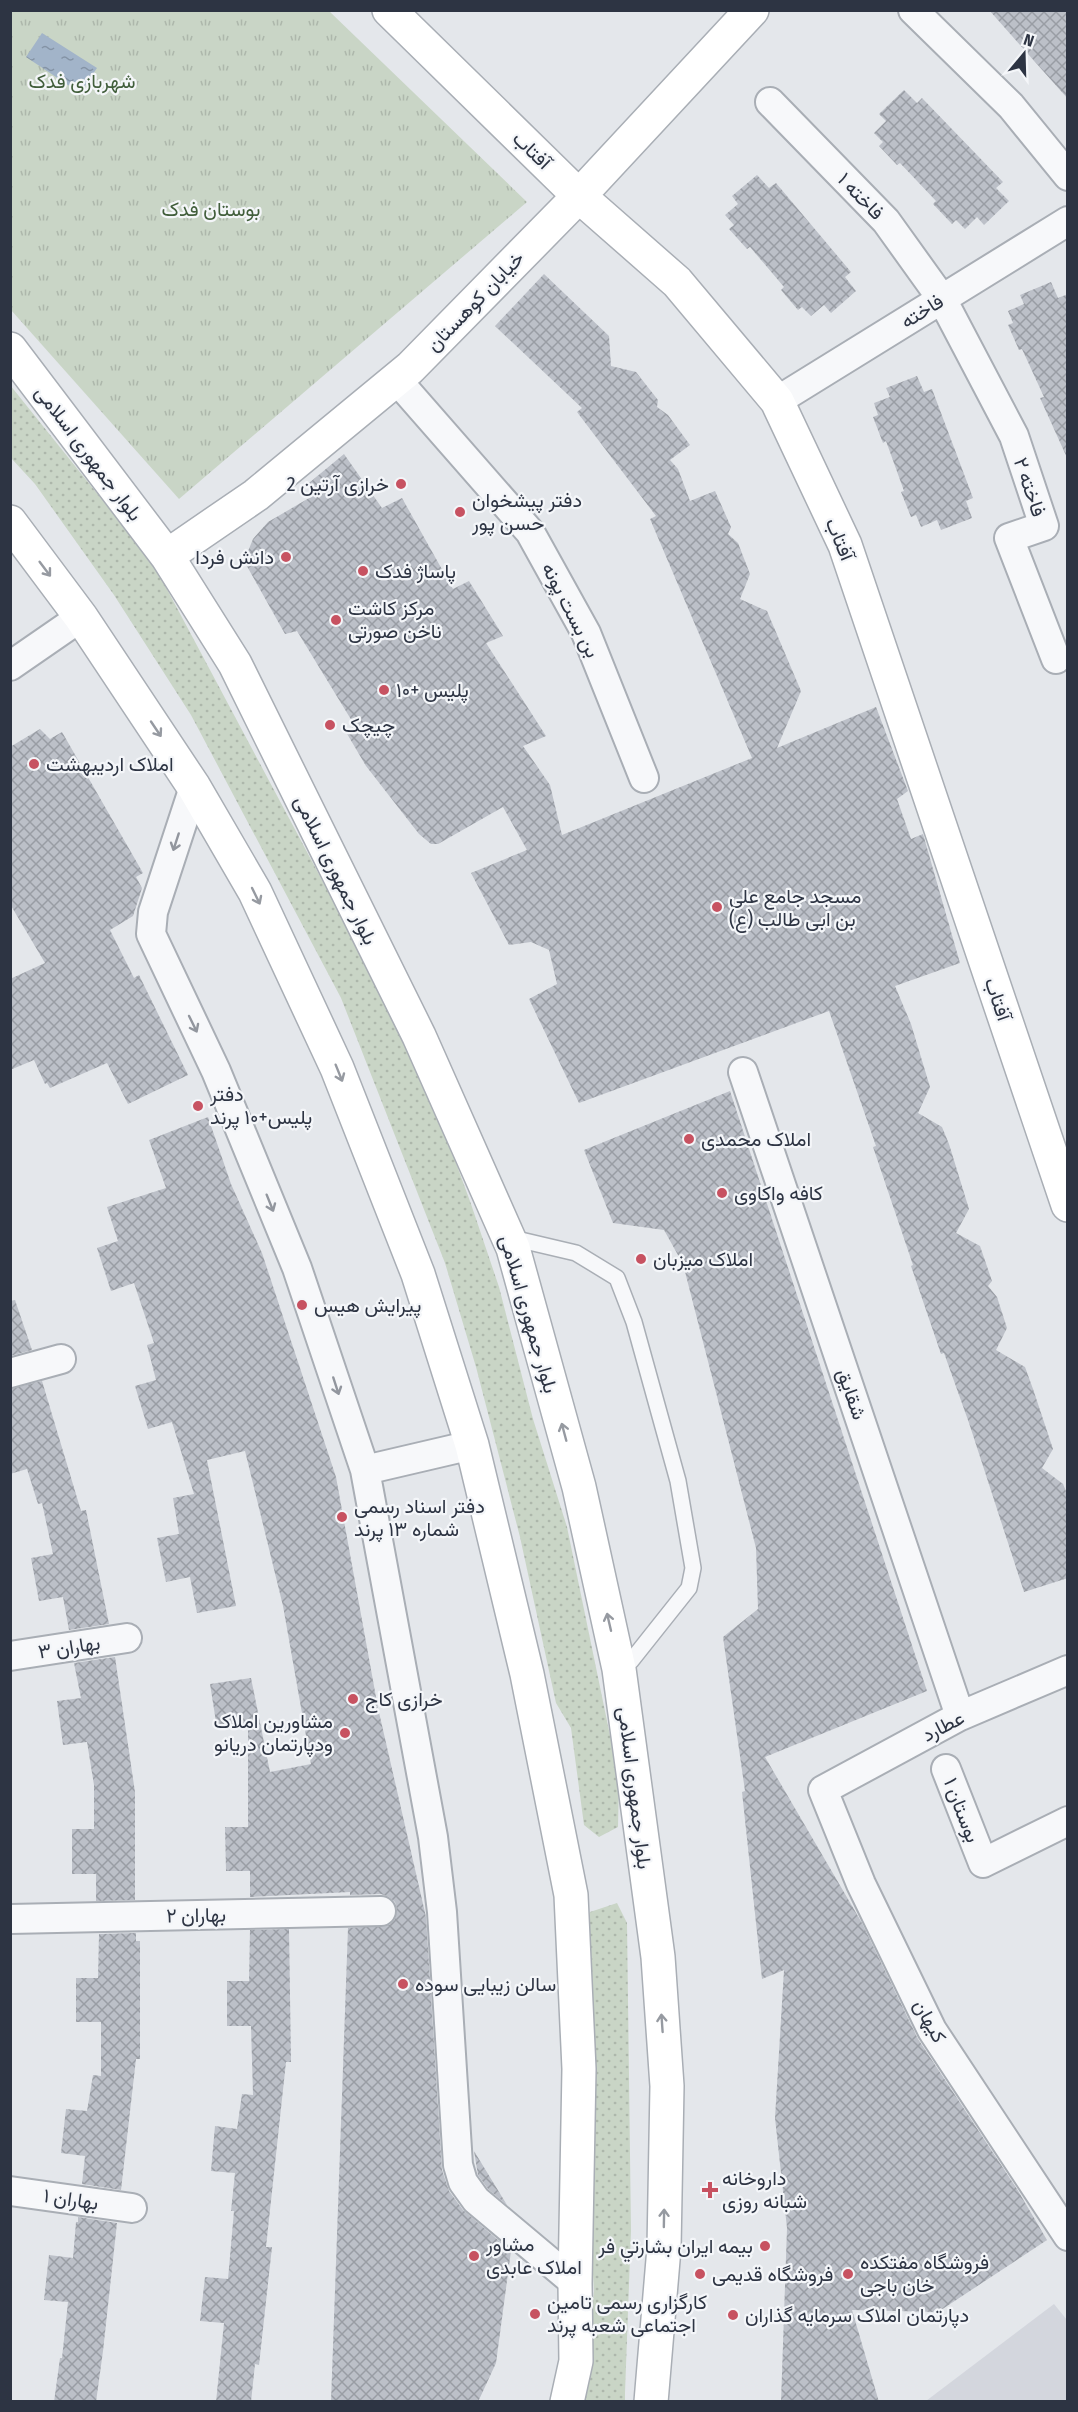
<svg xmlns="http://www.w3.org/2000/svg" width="1078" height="2412" font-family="'Fira Sans Condensed',Vazirmatn,sans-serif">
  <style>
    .built { fill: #d3d6dd }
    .grass { fill: url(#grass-dots) }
    .park { fill: url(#park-tufts) }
    .water { fill: url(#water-ripples) }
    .building { fill: url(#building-cross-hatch) }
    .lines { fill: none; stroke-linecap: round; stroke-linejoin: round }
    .lane-casing { stroke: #a9aeb5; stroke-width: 18 }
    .street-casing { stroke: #a9aeb5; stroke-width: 32 }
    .secondary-casing { stroke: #a9aeb5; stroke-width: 36 }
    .lane { stroke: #f7f8fa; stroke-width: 15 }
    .street { stroke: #f7f8fa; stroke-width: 28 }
    .secondary { stroke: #fff; stroke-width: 33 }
    .oneway { stroke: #969aa1 }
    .oneway2 { stroke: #92969e }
    .poi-dot { fill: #c75261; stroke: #f4f6f9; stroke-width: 2 }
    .labels { text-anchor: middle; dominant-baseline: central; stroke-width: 4.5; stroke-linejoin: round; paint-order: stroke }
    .park-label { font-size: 20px; fill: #415e3b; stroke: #f4f6f9 }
    .street-label { font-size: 20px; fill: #2d3443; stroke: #f4f6f9 }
    .poi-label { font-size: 20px; fill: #2d3443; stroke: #f4f6f9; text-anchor: start }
  </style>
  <defs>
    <pattern id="grass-dots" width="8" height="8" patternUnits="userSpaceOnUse" patternTransform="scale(1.5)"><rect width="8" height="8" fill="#c9d5c6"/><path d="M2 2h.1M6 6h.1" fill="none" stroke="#adb7ab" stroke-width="1.8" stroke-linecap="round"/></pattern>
    <pattern id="park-tufts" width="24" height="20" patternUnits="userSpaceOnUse" patternTransform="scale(1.5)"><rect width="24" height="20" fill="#c9d5c6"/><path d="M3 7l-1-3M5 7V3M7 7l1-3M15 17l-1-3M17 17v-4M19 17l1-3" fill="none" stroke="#adb7ab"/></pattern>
    <pattern id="water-ripples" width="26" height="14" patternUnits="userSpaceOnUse" patternTransform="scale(1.5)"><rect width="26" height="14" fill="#a2b4c9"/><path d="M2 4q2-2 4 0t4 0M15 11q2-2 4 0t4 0" fill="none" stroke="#8493a5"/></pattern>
    <pattern id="building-cross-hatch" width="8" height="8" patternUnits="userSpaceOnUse" patternTransform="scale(1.5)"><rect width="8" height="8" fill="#bcc0c8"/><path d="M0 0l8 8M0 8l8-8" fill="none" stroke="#999da4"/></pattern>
  </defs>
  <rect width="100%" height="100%" fill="#e4e7eb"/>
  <path class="built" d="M1054 2304 1067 2320V2401H926Z"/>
  <path class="grass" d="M10 385 153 563 347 927 437 1111 471 1204 499 1287 533 1419 567 1527 619 1779 618 1827 599 1837 584 1825 571 1728 556 1703 520 1537 476 1367 445 1263 341 998 191 715 114 595 35 484 11 458Z
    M617 1903 627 1923 631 2231 625 2393V2401L585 2402V2376L594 2291 589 2205 584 1941 590 1912Z"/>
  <path class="park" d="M11 11H329L527 202 179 499 11 310Z"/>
  <path class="water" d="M42 33 97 68 80 93 26 57Z"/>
  <path class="building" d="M989 10H1068V99Z
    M904 90 917 103 922 98 1003 182 996 188 1009 201 984 225 977 217 965 229 956 220 952 224 933 204 936 201 900 163 897 165 879 146 883 142 874 133 886 121 879 114Z
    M757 175 769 188 776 183 851 272 845 277 856 291 831 313 824 305 811 316 802 307 798 310 781 290 784 287 750 247 747 249 729 229 734 225 725 215 738 204 732 196Z
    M544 274 609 336 611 366 636 372 658 400 657 407 668 415 690 445 670 460 678 469 690 501 715 491 731 527 728 534 738 543 750 574 740 599 767 611 801 691 777 748 876 707 908 791 897 799 911 839 923 834 960 963 895 986 911 1024 930 1087 918 1113 942 1127 949 1144 969 1209 956 1233 980 1246 992 1281 988 1286 997 1297 1007 1328 996 1350 1025 1367 1033 1389 1053 1449 1042 1468 1063 1484 1068 1496V1578L1024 1592 969 1423 944 1353 941 1354 911 1266 913 1265 873 1147 876 1146 829 1011 579 1103 529 999 557 984 549 950 531 942 509 945 471 873 527 850 503 807 438 844H431L419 834 366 766 346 732 355 726 297 631 285 634 244 561 253 539 268 522 316 494 309 483 344 454 382 508 402 498 453 589 469 581 503 636 486 643 546 736 523 746 550 785 562 835 752 758 650 519 656 516 577 412 582 408 495 326Z
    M1051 282 1058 298 1068 294V460L1040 398 1044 397 1022 349 1019 350 1008 325 1013 323 1008 311 1024 304 1020 295Z
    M917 376 924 392 932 389 973 498 966 501 972 518 941 530 937 520 921 527 916 515 911 517 901 492 904 491 886 441 883 443 873 417 878 415 874 403 890 397 886 388Z
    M40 729 50 739 62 732 143 873 136 877 142 888 133 916 110 930 134 978 139 975 188 1075 128 1104 107 1063 50 1088 47 1083 45 1084 34 1060 10 1070V979L45 963 10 904V747Z
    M730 1091 927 1691 765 1757 862 1923 918 2039 1017 2189 1047 2240 938 2312 852 2310 879 2402H781L787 2228 775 2118 784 1970 762 1979 742 1792 745 1791 723 1637 758 1609 756 1548 683 1264 664 1230 613 1223 584 1150Z
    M208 1117 231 1184 262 1253 336 1477 378 1708 426 1917 442 2170 449 2191 463 2210 511 2251 496 2363 478 2402H331L348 1928 389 1925 395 1919 397 1910 395 1902 389 1897 381 1894 350 1895V1892L250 1897V1871H226L225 1827H248V1723L217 1728 210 1684 251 1678 270 1772 311 1764 283 1606 245 1451 207 1460 236 1606 197 1613 190 1577 166 1582 157 1538 179 1534 173 1498 194 1494 172 1422 148 1429 135 1386 156 1380 147 1345 154 1343 134 1283 111 1291 97 1248 118 1241 107 1207 166 1188 149 1140Z
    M15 1300 32 1350 10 1356V1301Z
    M42 1381 81 1511 86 1510 109 1624 69 1630 63 1597 39 1601 31 1558 53 1554 42 1503 38 1504 27 1469 10 1474V1389Z
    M115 1657 135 1792V1900L96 1901V1874H72V1829H94V1785L87 1742 63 1745 57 1701 81 1698 74 1663Z
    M289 1929 291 2062H286L266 2247H272L259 2365 255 2364 251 2402H216L224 2323 200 2321 205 2277 228 2279 234 2211H231L235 2173 211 2171 215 2126 237 2129 242 2094 253 2095 251 2026H227V1981H249L250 1930Z
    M136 1933V1941H140V2059H136L121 2190 82 2184 85 2156 61 2153 66 2109 87 2111 93 2075 101 2076V2022H76V1978H98L99 1934Z
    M474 2151 507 2205 488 2189 478 2175Z
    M78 2217 117 2223 103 2351 96 2402H54L60 2358H62L68 2302 44 2300 49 2255 73 2258 76 2222H78Z"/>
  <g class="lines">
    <defs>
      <path id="lane" d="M508 1237 576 1253 617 1278 634 1322 678 1481 693 1568 689 1588 631 1661 619 1669"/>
      <path id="street" d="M913 10 1011 106 1068 176
        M770 102 886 221 942 299 1014 436 1044 526 1009 538 1056 659
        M396 379 530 532 586 633 644 778
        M777 401 1068 221
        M10 666 81 617
        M194 787 153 912 151 934 216 1071 297 1268 365 1470 433 1837 442 1912 458 2165 463 2182 476 2200 575 2283
        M743 1072 960 1716
        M10 1373 61 1359
        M365 1470 472 1445
        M10 1656 127 1638
        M1068 1670 960 1716 823 1790 861 1884 932 2030 1068 2236
        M946 1769 983 1863 1068 1821
        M10 1919 381 1911
        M10 2191 132 2208"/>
      <path id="secondary" d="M389 10 579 196 677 282 777 401 845 545 1068 1205
        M10 349 167 556 235 664 419 1036 513 1248 579 1487 619 1669 658 1957 667 2086 664 2248 651 2402
        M10 522 81 617 194 787 255 892 337 1068 418 1274 472 1445 527 1674 571 1895 579 2069 575 2283 576 2361 567 2402
        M167 556 256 495 410 368 579 196 752 10"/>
    </defs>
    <use href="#lane" class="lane-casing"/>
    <use href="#street" class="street-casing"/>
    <use href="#secondary" class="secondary-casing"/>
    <use href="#lane" class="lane"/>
    <use href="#street" class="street"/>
    <use href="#secondary" class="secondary"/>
  </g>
  <defs><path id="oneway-shaft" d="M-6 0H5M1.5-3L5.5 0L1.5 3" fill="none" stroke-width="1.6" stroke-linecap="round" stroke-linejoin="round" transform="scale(1.5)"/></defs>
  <g class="oneway">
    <use href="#oneway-shaft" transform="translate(45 569) rotate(53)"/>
    <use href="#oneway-shaft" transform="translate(156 729) rotate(56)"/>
    <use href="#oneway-shaft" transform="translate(256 896) rotate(64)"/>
    <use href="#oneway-shaft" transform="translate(339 1073) rotate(68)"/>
    <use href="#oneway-shaft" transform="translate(564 1432) rotate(-105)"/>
    <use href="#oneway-shaft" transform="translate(609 1622) rotate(-103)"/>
    <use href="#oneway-shaft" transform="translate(662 2023) rotate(-94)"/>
    <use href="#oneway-shaft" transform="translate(664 2218) rotate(-89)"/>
  </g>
  <g class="oneway2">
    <use href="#oneway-shaft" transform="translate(176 842) rotate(108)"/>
    <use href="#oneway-shaft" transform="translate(193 1024) rotate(64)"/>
    <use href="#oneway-shaft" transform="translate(270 1203) rotate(68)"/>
    <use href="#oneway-shaft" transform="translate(336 1386) rotate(72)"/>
  </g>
  <g class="poi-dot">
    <circle cx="401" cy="484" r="6"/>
    <circle cx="460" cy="512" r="6"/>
    <circle cx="286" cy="557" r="6"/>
    <circle cx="363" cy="571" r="6"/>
    <circle cx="336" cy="620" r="6"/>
    <circle cx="384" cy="690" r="6"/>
    <circle cx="330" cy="725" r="6"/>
    <circle cx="34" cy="764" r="6"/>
    <circle cx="717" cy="907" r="6"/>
    <circle cx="198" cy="1106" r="6"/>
    <circle cx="689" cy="1139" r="6"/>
    <circle cx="722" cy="1193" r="6"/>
    <circle cx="641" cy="1259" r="6"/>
    <circle cx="302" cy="1305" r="6"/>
    <circle cx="342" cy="1517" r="6"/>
    <circle cx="353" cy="1699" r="6"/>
    <circle cx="345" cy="1733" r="6"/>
    <circle cx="403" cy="1984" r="6"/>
    <path d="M707 2181h6v6h6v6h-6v6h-6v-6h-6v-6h6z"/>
    <circle cx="765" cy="2246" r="6"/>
    <circle cx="474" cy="2256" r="6"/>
    <circle cx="700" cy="2274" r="6"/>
    <circle cx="848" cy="2274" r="6"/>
    <circle cx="535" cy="2314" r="6"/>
    <circle cx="733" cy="2315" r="6"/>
  </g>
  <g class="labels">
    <g class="park-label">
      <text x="82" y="81">شهربازی فدک</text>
      <text x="211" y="209">بوستان فدک</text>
    </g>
    <g class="street-label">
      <text transform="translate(532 150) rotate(44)">آفتاب</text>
      <text transform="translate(861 196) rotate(46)">فاخته ۱</text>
      <text transform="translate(475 301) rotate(-46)">خیابان کوهستان</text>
      <text transform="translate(922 311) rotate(-32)">فاخته</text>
      <text transform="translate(89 453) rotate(53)">بلوار جمهوری اسلامی</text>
      <text transform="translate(1030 487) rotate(71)">فاخته ۲</text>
      <text transform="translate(840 539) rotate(67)">آفتاب</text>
      <text transform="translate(571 610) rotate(63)">بن بست پونه</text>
      <text transform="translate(336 870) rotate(64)">بلوار جمهوری اسلامی</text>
      <text transform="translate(998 999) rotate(71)">آفتاب</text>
      <text transform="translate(529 1314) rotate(74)">بلوار جمهوری اسلامی</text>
      <text transform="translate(852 1394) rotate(71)">شقایق</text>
      <text transform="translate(69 1647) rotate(-9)">بهاران ۳</text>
      <text transform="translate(943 1726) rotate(-27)">عطارد</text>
      <text transform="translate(635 1788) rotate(83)">بلوار جمهوری اسلامی</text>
      <text transform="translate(962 1810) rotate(69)">بوستان ۱</text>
      <text transform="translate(196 1915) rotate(-1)">بهاران ۲</text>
      <text transform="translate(930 2021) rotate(61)">کیهان</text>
      <text transform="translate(71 2199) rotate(8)">بهاران ۱</text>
    </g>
    <g class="poi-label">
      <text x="389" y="484" text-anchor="end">خرازی آرتین 2</text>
      <text x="472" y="500">دفتر پیشخوان<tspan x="472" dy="23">حسن پور</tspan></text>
      <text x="274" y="557" text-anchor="end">دانش فردا</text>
      <text x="375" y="571">پاساژ فدک</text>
      <text x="348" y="608">مرکز کاشت<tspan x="348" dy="23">ناخن صورتی</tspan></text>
      <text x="396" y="690">پلیس +۱۰</text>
      <text x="342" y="725">چیچک</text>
      <text x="46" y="764">املاک اردیبهشت</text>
      <text x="729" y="896">مسجد جامع علی<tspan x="729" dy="23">بن ابی طالب (ع)</tspan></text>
      <text x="210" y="1094">دفتر<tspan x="210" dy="23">پلیس+۱۰ پرند</tspan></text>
      <text x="701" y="1139">املاک محمدی</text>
      <text x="734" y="1193">کافه واکاوی</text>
      <text x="653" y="1259">املاک میزبان</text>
      <text x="314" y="1305">پیرایش هیس</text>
      <text x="354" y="1506">دفتر اسناد رسمی<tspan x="354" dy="23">شماره ۱۳ پرند</tspan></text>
      <text x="365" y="1699">خرازی کاج</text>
      <text x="333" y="1721" text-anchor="end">مشاورین املاک<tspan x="333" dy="23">ودپارتمان دریانو</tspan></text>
      <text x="415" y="1984">سالن زیبایی سوده</text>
      <text x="722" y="2178">داروخانه<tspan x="722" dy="23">شبانه روزی</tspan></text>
      <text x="486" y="2244">مشاور<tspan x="486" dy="23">املاک عابدی</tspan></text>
      <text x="753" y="2246" text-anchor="end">بيمه ايران بشارتي فر</text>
      <text x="860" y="2262">فروشگاه مفتکده<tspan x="860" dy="23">خان باجی</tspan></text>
      <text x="712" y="2274">فروشگاه قدیمی</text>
      <text x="547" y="2302">کارگزاری رسمی تامین<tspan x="547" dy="23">اجتماعی شعبه پرند</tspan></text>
      <text x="745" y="2315">دپارتمان املاک سرمایه گذاران</text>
    </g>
  </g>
  <rect width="1078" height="2412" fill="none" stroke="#2d3443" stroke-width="24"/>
  <g transform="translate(1024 54) rotate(19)" stroke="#f4f6f9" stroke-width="4.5" paint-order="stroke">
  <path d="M0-4.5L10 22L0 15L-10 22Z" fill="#2d3443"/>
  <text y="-9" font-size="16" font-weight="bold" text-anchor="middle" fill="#2d3443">N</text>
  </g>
</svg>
